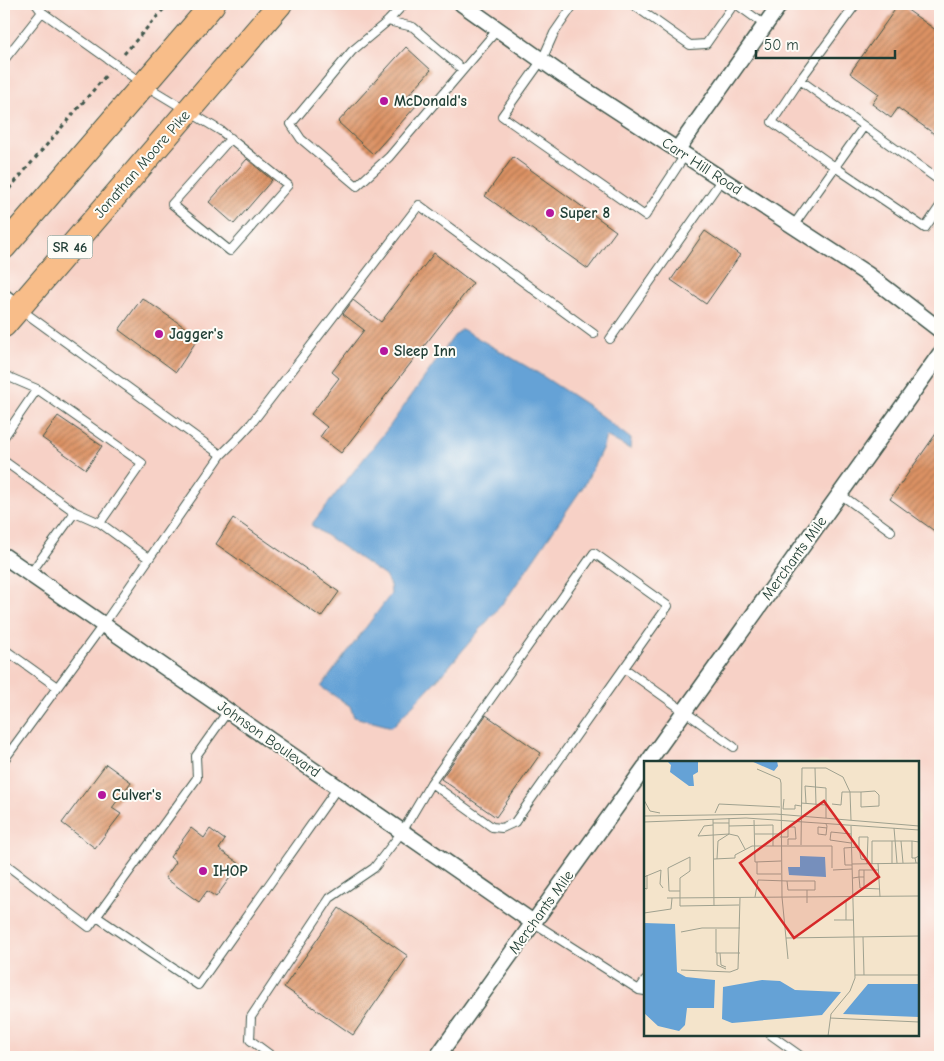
<svg xmlns="http://www.w3.org/2000/svg" width="944" height="1061" font-family="'Comic Neue',sans-serif">
  <style>
    .built { fill: #f7d1c6; fill-rule: evenodd }
    .water { fill: #65a2d6; stroke: #427085 }
    .building { fill: url(#building-hatch) }
    .lines { fill: none; stroke-linecap: round; stroke-linejoin: round }
    .service-casing { stroke: #3f564b; stroke-width: 10 }
    .minor-casing { stroke: #3f564b; stroke-width: 18 }
    .trunk-casing { stroke: #3f564b; stroke-width: 26 }
    .path { stroke: #3f564b; stroke-width: 3; stroke-dasharray: 4 4; stroke-linecap: butt }
    .service { stroke: #fff; stroke-width: 8 }
    .minor { stroke: #fff; stroke-width: 15 }
    .trunk { stroke: #f8bd89; stroke-width: 24 }
    .poi-dot { fill: #b5179e; stroke: #fdfcf7; stroke-width: 2 }
    .labels { text-anchor: middle; dominant-baseline: central; stroke-width: 4; stroke-linejoin: round; paint-order: stroke }
    .shield { fill: #fdfcf7; stroke: #62766e; stroke-width: 1 }
    .shield-label { font-size: 14px; font-weight: bold; fill: #1f3d34 }
    .poi-label { font-size: 15px; font-weight: bold; fill: #1f3d34; stroke: #fdfcf7; text-anchor: start }
    .street-label { font-size: 15px; fill: #1f3d34; stroke: #fdfcf7 }
    .inset-road { fill: none; stroke: #9fa18f; stroke-width: 1 }
    .view { fill: #d62828; fill-opacity: 0.15; stroke: #d62828; stroke-width: 2.5 }
    .inset-edge { fill: none; stroke: #1f3d34; stroke-width: 2.5 }
  </style>
  <defs>
    <pattern id="building-hatch" width="6" height="6" patternUnits="userSpaceOnUse" patternTransform="scale(1.25)"><rect width="6" height="6" fill="#db9163"/><path d="M-1 1l2-2M0 6l6-6M5 7l2-2" fill="none" stroke="#b17852"/></pattern>
  </defs>
  <rect width="100%" height="100%" fill="#fdfcf7"/>
  <filter id="ink" filterUnits="userSpaceOnUse"><feTurbulence type="fractalNoise" baseFrequency=".02" numOctaves="2"/><feDisplacementMap in="SourceGraphic" scale="10" xChannelSelector="R" yChannelSelector="G"/><feConvolveMatrix kernelMatrix="1 2 1 2 8 2 1 2 1" color-interpolation-filters="sRGB"/></filter>
  <filter id="wash" filterUnits="userSpaceOnUse"><feTurbulence type="fractalNoise" baseFrequency=".0096" numOctaves="4" result="noise"/><feDisplacementMap in="SourceGraphic" scale="20" xChannelSelector="R" yChannelSelector="G"/><feGaussianBlur stdDeviation="1.12" result="paint"/><feColorMatrix in="noise" values="0 0 0 0 0 0 0 0 0 0 0 0 0 0 0 0 0 1.4 0 .05"/><feComposite in="paint" operator="in"/></filter>
  <g filter="url(#wash)">
    <rect width="100%" height="100%" fill="#f4e4cb"/>
    <path class="built" d="M4 4H940V1057H4ZM645 762H918V1035H645Z"/>
    <path class="water" d="M462 329 538 373 587 405 631 439 630 449 606 436 603 447 585 484 507 598 446 670 392 727 354 717 350 706 321 687 391 594 390 585 385 576 311 525 389 427 454 336Z"/>
    <g id="blocks">
      <path class="building" d="M899 4 940 33V138L898 108 891 118 872 104 879 94 850 73Z
        M406 47 431 70 407 97 416 106 373 154 338 122Z
        M513 157 616 231 588 269 485 196Z
        M247 159 272 180 234 224 209 202Z
        M705 231 740 255 706 304 671 280Z
        M434 253 473 283 341 453 320 437 327 427 311 414 339 378 332 372 364 330 343 314 353 300 381 322Z
        M142 298 199 337 176 372 119 330Z
        M58 416 102 446 86 469 42 438Z
        M940 428V535L890 499Z
        M233 518 339 592 321 617 216 544Z
        M486 715 541 753 496 817 441 779Z
        M106 764 131 782 112 808 121 814 95 848 62 823Z
        M191 828 204 838 210 829 225 840 219 849 240 864 216 897 207 891 199 902 165 878 176 862 170 857Z
        M339 908 408 956 353 1035 284 987Z"/>
    </g>
  </g>
  <g filter="url(#ink)">
    <use href="#blocks" fill-opacity="0" stroke="#3f564b" stroke-width="1"/>
    <g class="lines">
      <defs>
        <path id="service" d="M36 4 42 12
          M404 4 388 21 352 51 291 124 301 139 357 186 389 157 498 29
          M574 4 554 33 542 60 502 116 645 216 685 155
          M632 4 690 45 706 44 734 4
          M736 4 765 25
          M388 21 413 27 463 70
          M4 60 42 12 143 84 221 131 288 185 230 251 172 204 231 138
          M800 80 940 181
          M864 126 835 167 925 228 940 206
          M793 226 835 167 772 122 800 80 856 4
          M20 309 221 455
          M610 339 722 179
          M4 375 37 389
          M4 437 37 389 142 463 100 523 148 558
          M4 461 75 512 30 574
          M840 494 891 531
          M75 512 100 523
          M4 649 57 687
          M4 760 103 625 221 455 239 437 251 424 419 205 594 334
          M431 783 594 553 668 606 624 668
          M4 863 89 927 197 778 196 756 228 711
          M97 917 198 985 338 787
          M534 923 639 990 645 991
          M639 990 645 981
          M771 1035 802 1057
          M273 1057 250 1040 251 1017 330 898 374 868 402 832 431 783 492 827 502 828 515 822 624 668 734 747"/>
        <path id="minor" d="M462 4 561 74 867 274 940 330
          M677 150 780 4
          M4 297 18 308
          M4 556 534 923
          M648 762 940 354
          M437 1057 645 767"/>
        <path id="trunk" d="M4 247 213 4
          M4 325 280 4"/>
      </defs>
      <use href="#service" class="service-casing"/>
      <use href="#minor" class="minor-casing"/>
      <use href="#trunk" class="trunk-casing"/>
      <path class="path" d="M124 54 168 4
        M4 195 108 73"/>
      <use href="#service" class="service"/>
      <use href="#minor" class="minor"/>
      <use href="#trunk" class="trunk"/>
    </g>
  </g>
  <g class="poi-dot">
    <circle cx="384" cy="101" r="5"/>
    <circle cx="550" cy="213" r="5"/>
    <circle cx="159" cy="334" r="5"/>
    <circle cx="384" cy="351" r="5"/>
    <circle cx="102" cy="795" r="5"/>
    <circle cx="203" cy="871" r="5"/>
  </g>
  <g class="labels">
    <rect class="shield" x="47.5" y="235.5" width="45" height="23" rx="4"/>
    <g class="shield-label">
      <text x="70" y="247">SR 46</text>
    </g>
    <g class="poi-label">
      <text x="394" y="101">McDonald's</text>
      <text x="560" y="213">Super 8</text>
      <text x="169" y="334">Jagger's</text>
      <text x="394" y="351">Sleep Inn</text>
      <text x="112" y="795">Culver's</text>
      <text x="213" y="871">IHOP</text>
    </g>
    <g class="street-label">
      <text transform="translate(142 164) rotate(-49)">Jonathan Moore Pike</text>
      <text transform="translate(702 166) rotate(33)">Carr Hill Road</text>
      <text transform="translate(794 558) rotate(-54)">Merchants Mile</text>
      <text transform="translate(269 739) rotate(35)">Johnson Boulevard</text>
      <text transform="translate(541 912) rotate(-54)">Merchants Mile</text>
    </g>
  </g>
  <g transform="translate(644 761)">
    <rect width="275" height="275" fill="#f4e4cb"/>
    <path d="M54 0V11L49 14 50 25H45L26 11 27 4 24 1ZM107 0H133L134 5 130 10ZM156 95 181 96 182 116 145 114 144 106H156ZM0 162 31 163 33 211 42 216 71 219 70 247H43L41 264 35 270 14 265 0 252ZM118 219 136 220 151 229 197 231 178 254 88 262 78 258 79 226ZM224 223H275V256L199 253Z" fill="#65a2d6"/>
    <path class="inset-road" d="M171 7 172 44M113 8 136 18 137 22 138 136 144 198M140 38 139 48H151V44L157 45M0 39 6 50 16 52M157 42 182 44V57M162 42 161 25 182 27V44M188 43 197 44 198 31H217L231 30 235 34V45L217 46V31M71 52 75 43 136 46M0 55 132 53 275 65M69 58 70 145M110 59 111 101 137 100M0 61 102 57 275 69M69 62H85M182 63 183 65 182 74 174 73V66L183 67M69 64 60 65 54 75 85 73V57M85 65 129 64V85M250 67 253 102M111 73H136M207 73 187 71 186 79 207 82M136 76H144V66H151L152 78H144V84M257 80 259 102M268 80 275 81V95L271 97M157 84 158 7H182L199 16 206 31 207 59M215 86 217 98 222 99M70 98 91 97V94L108 85H188V107M73 98 74 80 85 73 94 75 101 88M113 101V113H137M234 102 236 136M248 102V80M208 103 275 102M228 103V80H268V97H271L272 102M208 104H201L200 87 215 86V76H224L223 103M189 109 208 108M220 109V127M0 116 17 109 16 123 19 127M220 116H215L216 127 236 128M209 117 215 116V109H235M143 120H171V129H163M0 127 3 128V114M36 130H25L24 107 46 96V110L36 117V145L95 144M111 136 114 119 143 120 144 129H163V142M23 137 275 135M0 152 27 148 28 137M190 159H209M202 159V140M72 168V192H96M37 171 58 167H96M219 176 220 214M142 177 275 175M73 192V204L82 208M76 192 77 204 82 206M37 209 86 211 94 208 96 137M211 214H275M186 257 275 261M184 275 187 253 206 230 211 217 207 65"/>
    <path class="view" d="M180 40 235 116 150 177 96 102Z"/>
    <rect width="275" height="275" class="inset-edge"/>
  </g>
  <rect width="944" height="1061" fill="none" stroke="#fdfcf7" stroke-width="20"/>
  <path d="M756 50v8h139v-8" fill="none" stroke="#1f3d34" stroke-width="2.5"/>
  <text x="764" y="50" font-size="15" fill="#1f3d34" stroke="#fdfcf7" stroke-width="4" paint-order="stroke">50 m</text>
</svg>
